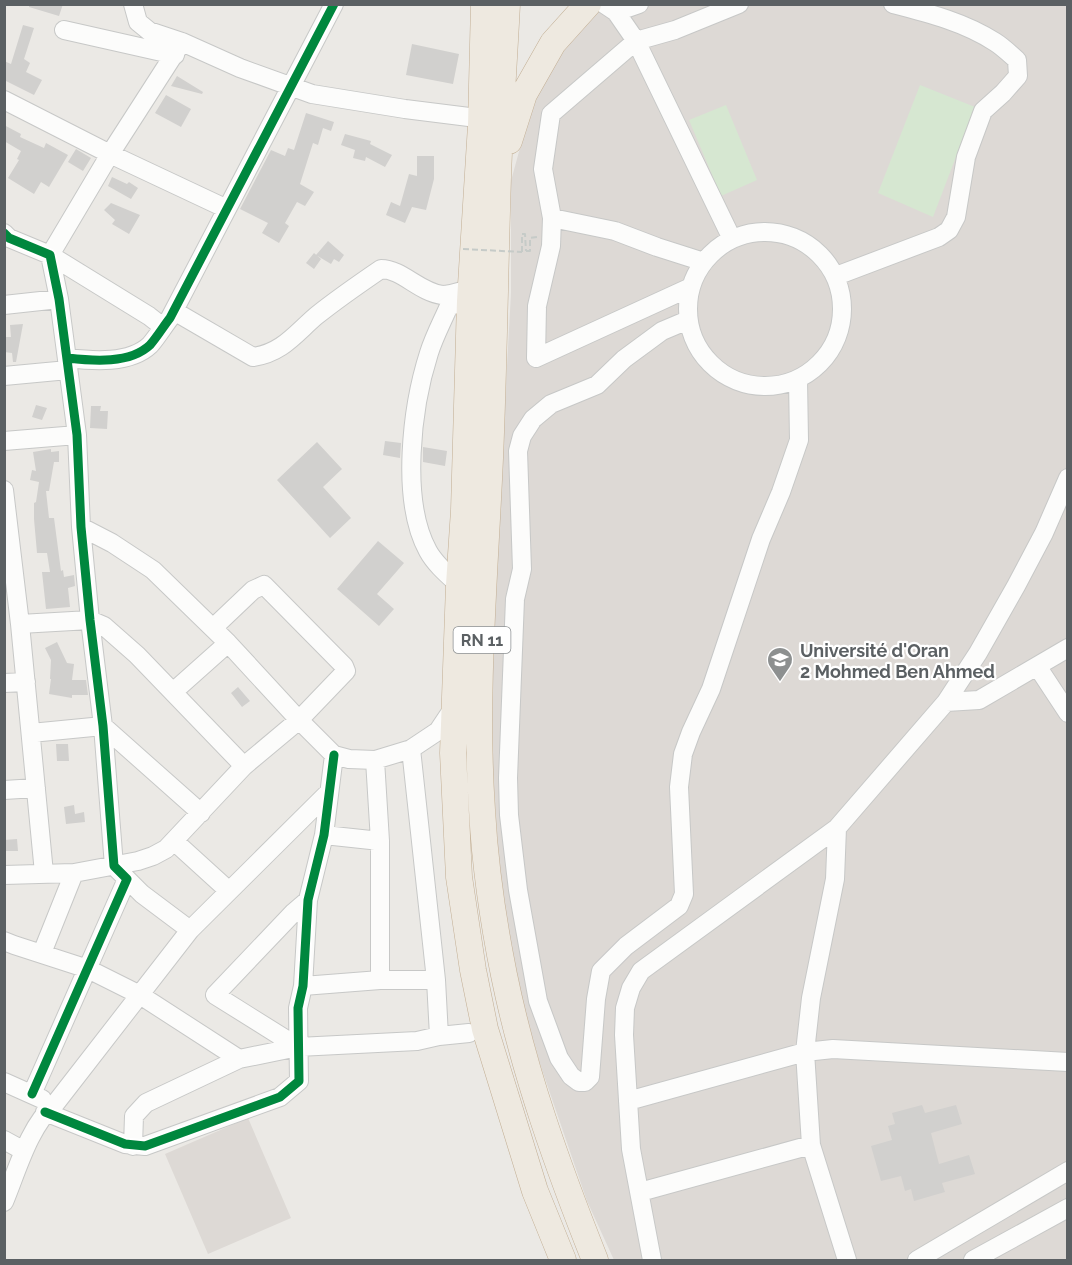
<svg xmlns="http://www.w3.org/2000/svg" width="1072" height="1265" font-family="Raleway,sans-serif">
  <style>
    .education { fill: #ddd9d5 }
    .green { fill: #d6e7d1 }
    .building { fill: #d1d0ce }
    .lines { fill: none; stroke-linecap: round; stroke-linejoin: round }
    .minor-casing { stroke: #c7c8c7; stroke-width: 20 }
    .highway-casing { stroke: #c2ae93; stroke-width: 27 }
    .path { stroke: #c6cbc8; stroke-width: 2; stroke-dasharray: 6 3; stroke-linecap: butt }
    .minor { stroke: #fcfcfb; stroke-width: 18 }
    .highway { stroke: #eee9e0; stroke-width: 26 }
    .path-bridge { stroke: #c6cbc8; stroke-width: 2; stroke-dasharray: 6 3; stroke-linecap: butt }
    .cycleway-casing { stroke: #fff; stroke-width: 13 }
    .cycleway { stroke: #00873e; stroke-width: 9 }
    .labels { text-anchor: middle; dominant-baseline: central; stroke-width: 4.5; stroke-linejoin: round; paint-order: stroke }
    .shield { fill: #fff; stroke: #8c9092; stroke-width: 1.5 }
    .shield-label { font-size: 16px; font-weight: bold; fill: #5b6063 }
    .poi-label { font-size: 18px; font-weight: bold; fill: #5b6063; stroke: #fff; text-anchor: start }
  </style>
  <rect width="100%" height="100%" fill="#ebe9e5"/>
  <path class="education" d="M604 5H1067V1260H614L587 1201 539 1061 516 982 501 890 491 746 493 620 511 293V181L533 100 570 37Z
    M248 1118 291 1218 208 1254 165 1154Z"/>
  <path class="green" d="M920 85 975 107 933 217 878 193Z
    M726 105 757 180 721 196 689 120Z"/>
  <path class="building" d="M29 4H63L59 16 29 7Z
    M23 25 34 28 24 59 30 63 26 72 42 80 34 95 4 80V61L11 64Z
    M412 44 459 54 453 84 406 75Z
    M177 76 203 92 202 94 171 86Z
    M166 95 191 109 181 127 155 113Z
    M306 113 334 122 331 131 323 128 318 145 313 143 300 184 314 192 305 206 297 202 285 223 289 226 279 243 262 233 268 223 240 209 271 150 285 156 288 148 294 150Z
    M4 125 21 134 20 137 44 148 46 143 68 155 49 187 41 182 34 194 8 178 19 160 17 159 21 151 4 141Z
    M345 134 371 141 370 144 392 155 385 167 366 157 365 161 353 158 355 150 341 145Z
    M76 149 91 158 83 171 68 162Z
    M417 156H434V179L426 210 412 207 405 223 386 215 391 202 400 206 409 174 417 176Z
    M112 177 127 184 129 182 138 188 131 199 108 186Z
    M111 203 140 215 129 234 112 224 115 220 104 210Z
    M328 241 344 255 339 262 334 259 331 264 316 255Z
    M314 253 321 259 314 269 306 263Z
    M23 324 16 362H13L12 353 4 352V337H11L10 325Z
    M36 405 47 408 42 420 32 417Z
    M91 406H101L100 411H108L107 429 90 428Z
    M385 441 401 443 400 458 383 455Z
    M317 442 342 469 323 487 351 518 330 538 277 480Z
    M423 447 447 451 445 466 423 462Z
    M51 449V452L59 451V462H54L49 491H46L49 518H54L61 571 63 570 64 577 74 575 75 586 68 588 70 607 46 609 42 572H50L47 553H37L34 519V503L36 502 39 482 30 480 32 470 36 471 33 452Z
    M378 541 404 563 377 594 394 609 379 626 337 589Z
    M57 642 67 663 74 664 72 680H86L88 695H72V698L49 694 51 679H50L51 660 45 648Z
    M238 687 250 701 242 707 231 693Z
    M56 744H68L69 761H57Z
    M74 805 75 814 84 812 85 822 66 824 64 807Z
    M17 839 18 851H4V840Z
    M922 1105 925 1113 956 1105 962 1124 931 1133 939 1164 969 1155 975 1174 942 1183 945 1192 914 1201 911 1189 905 1191 901 1176 881 1181 871 1146 892 1140 888 1126 895 1124 892 1113Z"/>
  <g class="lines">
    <defs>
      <path id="minor" d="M133 4 138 22 149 31 182 42 240 68 312 94 405 109 469 117
        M604 4 616 12 636 41 732 239
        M616 12 639 4
        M64 30 175 55
        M4 100 110 154 227 209
        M552 218 543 169 551 114 636 41 675 30 739 4
        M688 309a77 77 0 1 1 154 0a77 77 0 1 1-154 0Z
        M4 233 9 238 50 255 59 299 77 435 81 527 90 620 103 726 114 866 127 879 32 1094
        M836 276 939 237 949 230 956 217 966 157 983 111 1003 93 1018 76 1017 60C1010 54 1003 47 995 42 964 22 928 13 893 4
        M691 287 536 358 537 306 551 246 552 218 615 231 657 247 704 262
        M4 305 59 299
        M174 311 253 357C282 353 295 334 316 316 336 300 359 284 381 269 402 269 419 292 442 295 449 295 459 292 466 290
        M688 320 662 331 624 359 597 385 551 404 533 419 522 436 518 451 522 569 515 599 508 778 509 815 518 890 538 1001 559 1058 571 1076 579 1082H585L590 1077 596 999 601 971 626 946 679 906 684 894 679 787 683 754 691 732 711 689 761 539 781 492 799 440 798 379
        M163 327 149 316 50 255 110 154 182 42
        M68 358C93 361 130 364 150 345 157 337 163 327 170 318L334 4
        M4 376 68 370
        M4 441 77 435
        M4 490 20 624 44 873
        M81 527 112 543 153 570 228 643 299 720 334 755 349 759 375 760 411 749 438 731 454 707
        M459 585C448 575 435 564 428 551 400 500 412 406 429 353 434 337 442 322 449 306L470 301 466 291
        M20 624 90 620 104 626 137 655 244 766
        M1037 666 1068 713
        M4 683 26 682
        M173 692 228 643
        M946 702 979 700 1068 648
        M31 733 103 726 201 813
        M411 749 436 980 439 1036 469 1033
        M375 760 380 841V980
        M4 790 36 788
        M837 828 835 879 811 998 805 1052 811 1145 847 1260
        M324 835 380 841
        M174 841 229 891
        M4 875 74 873 138 861 153 856 166 849 244 766 299 720 346 671 344 666 264 585 253 590 213 628
        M127 879 142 894 190 930
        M4 941 14 945 88 969 140 995 239 1059
        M42 953 74 873
        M303 986 380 980H436
        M298 1047 215 995 294 912 308 900
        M4 1082 42 1099
        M628 1101 805 1052 833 1049 1068 1062
        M45 1112 125 1144 145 1146 280 1097 299 1081 298 1008 303 986 308 900 324 835 334 755
        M4 1140 24 1151
        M133 1146 134 1116 146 1103 239 1059 298 1047 417 1041 439 1036
        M640 1192 811 1145
        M4 1202C17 1171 29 1126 55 1104L190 930 329 792
        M652 1260 631 1149 624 1035 625 1008 631 988 641 971 837 828 946 702 978 653 1016 586 1044 533 1068 478
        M917 1260 1068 1171
        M973 1260 1068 1208"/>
      <path id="highway" d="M484 4 481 125 470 301 464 510 459 585 453 753 459 877 473 970 485 1029 535 1191 563 1260
        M507 4C504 62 500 119 498 177 495 271 494 364 490 458 485 574 474 695 482 810 485 864 493 921 504 975 524 1073 558 1167 595 1260
        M509 141 524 94 553 43 588 4"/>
    </defs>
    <use href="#minor" class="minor-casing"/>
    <use href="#highway" class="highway-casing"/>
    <path class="path" d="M526 251H530V238L537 237
      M522 252V234H525L526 251"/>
    <use href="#minor" class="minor"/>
    <use href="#highway" class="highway"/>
    <path class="path-bridge" d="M463 249 522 252"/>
    <defs>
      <path id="cycleway" d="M4 233 9 238 50 255 59 299 77 435 81 527 90 620 103 726 114 866 127 879 32 1094
        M68 358C93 361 130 364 150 345 157 337 163 327 170 318L334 4
        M45 1112 125 1144 145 1146 280 1097 299 1081 298 1008 303 986 308 900 324 835 334 755"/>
    </defs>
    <use href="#cycleway" class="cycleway-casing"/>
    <use href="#cycleway" class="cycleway"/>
  </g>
  <defs>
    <symbol id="university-pin" viewBox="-11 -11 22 30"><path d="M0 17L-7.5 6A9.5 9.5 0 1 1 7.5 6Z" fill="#8d9090" stroke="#fff"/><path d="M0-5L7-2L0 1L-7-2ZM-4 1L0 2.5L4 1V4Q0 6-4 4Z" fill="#fff"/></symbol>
  </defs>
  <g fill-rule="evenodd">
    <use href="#university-pin" x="765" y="645" width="30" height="40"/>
  </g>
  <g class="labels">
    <rect class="shield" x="453.5" y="627" width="57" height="26" rx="4.5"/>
    <g class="shield-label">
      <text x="482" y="640">RN 11</text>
    </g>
    <g class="poi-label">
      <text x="800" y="650">Université d'Oran<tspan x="800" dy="21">2 Mohmed Ben Ahmed</tspan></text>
    </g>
  </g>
  <rect width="1072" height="1265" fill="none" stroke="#5b6063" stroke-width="12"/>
</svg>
